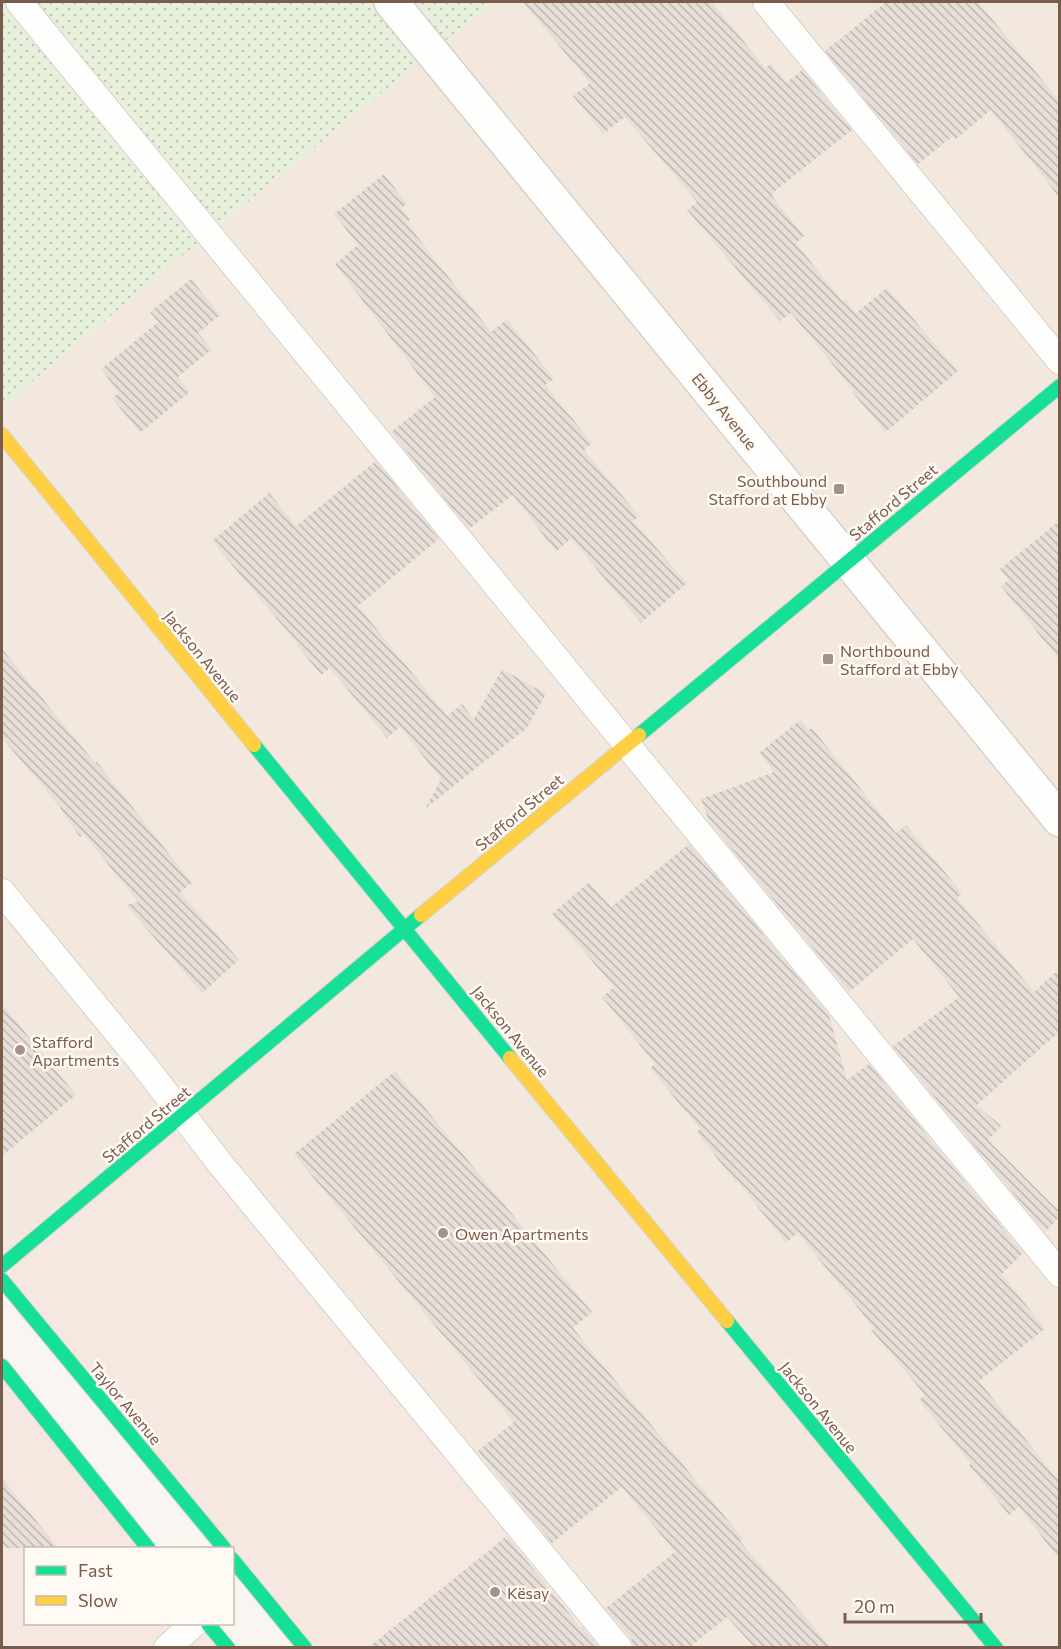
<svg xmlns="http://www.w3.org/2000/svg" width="1061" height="1649" font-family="Commissioner,sans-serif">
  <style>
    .residential { fill: #f2e8de }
    .commercial { fill: #f6e8e1 }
    .grass { fill: url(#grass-dots) }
    .building { fill: url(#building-back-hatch) }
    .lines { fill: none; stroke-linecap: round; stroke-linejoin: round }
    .lane-casing { stroke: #d7d1cb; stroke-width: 28 }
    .street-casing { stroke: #d7d1cb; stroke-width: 36 }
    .fast-casing { stroke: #d9d2cb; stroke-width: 16 }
    .slow-casing { stroke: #d9d2cb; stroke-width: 16 }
    .lane { stroke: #fefefd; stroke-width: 26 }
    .street { stroke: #fefefd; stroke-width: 33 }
    .fast { stroke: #16e098; stroke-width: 14 }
    .slow { stroke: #ffcf43; stroke-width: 14 }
    .poi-dot { fill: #a69286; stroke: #fffaf3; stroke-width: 2 }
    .labels { text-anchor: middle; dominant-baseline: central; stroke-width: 5; stroke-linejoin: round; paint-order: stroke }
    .street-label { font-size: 16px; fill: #7a5c4d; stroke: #fffaf3 }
    .poi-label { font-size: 16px; fill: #7a5c4d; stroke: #fffaf3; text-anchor: start }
  </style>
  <defs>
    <pattern id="grass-dots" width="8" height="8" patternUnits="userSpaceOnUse" patternTransform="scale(1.5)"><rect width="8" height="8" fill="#e7f0db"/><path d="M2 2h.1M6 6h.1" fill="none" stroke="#c0c6b4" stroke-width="1.8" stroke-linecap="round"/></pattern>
    <pattern id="building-back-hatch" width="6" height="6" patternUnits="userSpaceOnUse" patternTransform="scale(1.5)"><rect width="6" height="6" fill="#e6ded7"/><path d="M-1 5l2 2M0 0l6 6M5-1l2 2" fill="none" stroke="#bfb7b1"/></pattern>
  </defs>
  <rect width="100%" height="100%" fill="#f9f5f0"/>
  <path class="residential" d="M493 2H1059V1647H619L2 1266V407L208 234Z"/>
  <path class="commercial" d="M182 1117 619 1647H305L2 1280Z
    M2 1365 148 1548H26V1624H208L228 1647H2Z"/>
  <path class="grass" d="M2 2H493L208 234 2 407Z"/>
  <path class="building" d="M523 2H712L765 68 771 64 786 83 802 70 852 130 775 191 772 196 804 236 796 243 842 301 845 299 856 313 887 288 958 371 886 432 852 392 854 391 791 313 780 321 687 210 697 202 625 117 603 134 573 96 590 83Z
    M886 2H978L1059 100V197L991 110 956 139 953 136 918 164 825 51Z
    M384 174 407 204 401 208 410 220 406 222 491 332 507 319 554 379 545 385 592 443 584 450 639 516 633 521 687 583 641 623 571 538 556 552 513 495 469 529 391 432 435 397 335 264 358 245 334 214Z
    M191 279 220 315 198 333 212 349 178 377 190 392 140 433 112 398 119 393 101 369 158 322 150 312Z
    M376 461 439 539 358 606 447 716 462 704 474 719 502 669 546 694 527 728 425 809 441 779 400 727 387 738 330 668 321 675 296 644 297 643 212 541 269 493 296 526Z
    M1059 521V660L1001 586 1009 580 1000 569Z
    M2 649 95 763 97 762 192 883 180 892 239 960 202 993 126 905 138 902 84 834 80 837 60 809 61 808 2 738Z
    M800 720 809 730 812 728 896 833 906 825 962 893 957 898 1034 992 1059 969V1032L977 1105 1001 1126 988 1140 1059 1211V1217L1045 1232 893 1046 959 997 913 939 849 992 709 821 701 799 774 772 759 753Z
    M689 844 829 1015 847 1080 869 1064 1023 1253 1002 1274 1045 1329 979 1381 1059 1481V1559L1019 1507 1009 1515 969 1465 971 1464 919 1400 925 1395 871 1330 874 1328 798 1233 786 1243 738 1182 736 1183 697 1132 700 1129 650 1068 655 1064 602 997 614 987 552 914 589 882 611 907Z
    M2 1004 76 1095 2 1156Z
    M395 1071 592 1312 573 1328 743 1539 740 1541 831 1647H754L727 1617 690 1647H634L631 1638 606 1608 675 1552 622 1487 552 1543 478 1451 514 1422 294 1154Z
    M2 1478 58 1548H2Z
    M507 1536 581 1628 582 1627 599 1647H369Z"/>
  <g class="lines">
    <defs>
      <path id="lane" d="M19 2 1060 1274
        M766 2 1060 361
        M2 892 144 1065 222 1166 619 1648
        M167 1648 194 1624"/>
      <path id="street" d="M391 2 1060 820"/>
      <path id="fast" d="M639 735 1060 386
        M254 745 510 1058
        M2 1266 421 915
        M2 1280 224 1548
        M727 1321 996 1648
        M2 1366 148 1548
        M232 1559 305 1648
        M208 1624 228 1648"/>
      <path id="slow" d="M2 435 254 745
        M421 915 639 735
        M510 1058 727 1321"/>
    </defs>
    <use href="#lane" class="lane-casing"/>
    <use href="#street" class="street-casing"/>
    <use href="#fast" class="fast-casing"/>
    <use href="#slow" class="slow-casing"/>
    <use href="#lane" class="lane"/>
    <use href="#street" class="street"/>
    <use href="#fast" class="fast"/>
    <use href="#slow" class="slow"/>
  </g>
  <g class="poi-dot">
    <rect x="833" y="483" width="12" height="12" rx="3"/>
    <rect x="822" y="653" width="12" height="12" rx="3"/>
    <circle cx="20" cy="1050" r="6"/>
    <circle cx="443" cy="1233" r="6"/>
    <circle cx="495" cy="1592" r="6"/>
  </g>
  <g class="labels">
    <g class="street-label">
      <text transform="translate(725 411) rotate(51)">Ebby Avenue</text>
      <text transform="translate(893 502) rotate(-40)">Stafford Street</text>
      <text transform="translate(203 656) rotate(51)">Jackson Avenue</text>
      <text transform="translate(519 812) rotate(-40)">Stafford Street</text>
      <text transform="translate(511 1031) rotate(51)">Jackson Avenue</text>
      <text transform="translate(146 1124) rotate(-40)">Stafford Street</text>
      <text transform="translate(126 1403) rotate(50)">Taylor Avenue</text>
      <text transform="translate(819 1407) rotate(51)">Jackson Avenue</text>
    </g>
    <g class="poi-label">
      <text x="827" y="480" text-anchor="end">Southbound<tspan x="827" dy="18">Stafford at Ebby</tspan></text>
      <text x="840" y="650">Northbound<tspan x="840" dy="18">Stafford at Ebby</tspan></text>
      <text x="32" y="1041">Stafford<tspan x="32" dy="18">Apartments</tspan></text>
      <text x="455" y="1233">Owen Apartments</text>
      <text x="507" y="1592">Kësay</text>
    </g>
  </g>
  <rect width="1061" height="1649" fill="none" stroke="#7a5c4d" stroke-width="6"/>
  <rect x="24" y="1547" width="210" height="78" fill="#fffaf3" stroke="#cabbb1" stroke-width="1.5"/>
  <rect x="36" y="1566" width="30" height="9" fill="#16e098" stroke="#cabbb1" stroke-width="1.5"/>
  <text x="78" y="1577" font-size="18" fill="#7a5c4d">Fast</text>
  <rect x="36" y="1596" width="30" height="9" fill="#ffcf43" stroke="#cabbb1" stroke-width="1.5"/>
  <text x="78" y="1607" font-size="18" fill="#7a5c4d">Slow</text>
  <path d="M845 1613v9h136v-9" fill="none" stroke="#7a5c4d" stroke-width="3"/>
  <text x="854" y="1613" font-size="18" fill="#7a5c4d" stroke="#fffaf3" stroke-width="4.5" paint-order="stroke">20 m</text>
</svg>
